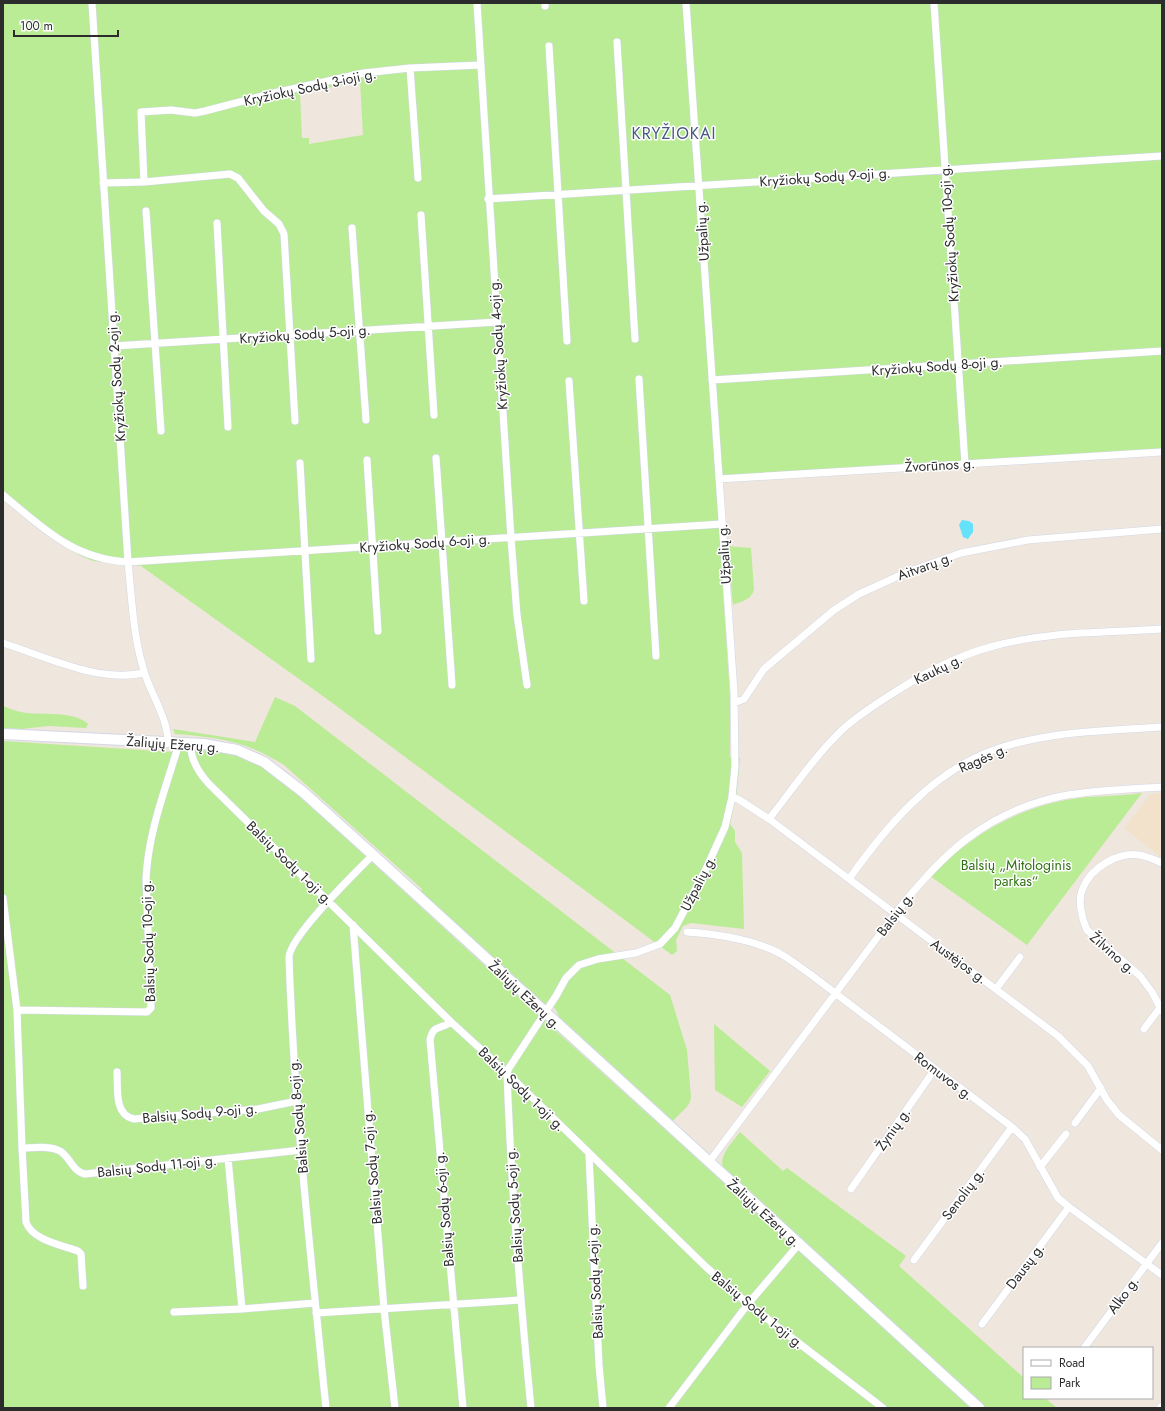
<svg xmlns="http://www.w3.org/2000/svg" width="1165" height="1411" font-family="Jost,sans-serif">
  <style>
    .education { fill: #f2e2cb }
    .green { fill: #baeb95; fill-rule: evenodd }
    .water { fill: #66e1fb }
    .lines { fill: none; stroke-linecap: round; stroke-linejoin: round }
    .minor-casing { stroke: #d2d8e6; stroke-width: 8 }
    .secondary-casing { stroke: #d2d8e6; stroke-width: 12 }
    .minor { stroke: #fff; stroke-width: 7 }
    .secondary { stroke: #fff; stroke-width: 10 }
    .labels { text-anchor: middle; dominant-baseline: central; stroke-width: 3; stroke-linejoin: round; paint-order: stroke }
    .street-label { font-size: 14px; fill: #2c2c2c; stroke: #fff }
    .park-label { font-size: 14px; fill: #307213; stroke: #fff }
    .quarter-label { font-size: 16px; letter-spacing: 1px; fill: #475782; stroke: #fff }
  </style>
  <rect width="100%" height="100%" fill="#efe6dd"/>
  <path class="education" d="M1162 793V858L1124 828 1150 795Z"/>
  <path class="green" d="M3 3H1162V450L716 483 730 696V757L740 758 737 791 730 824 735 831V842L742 853 744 929 691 923 683 926 676 940 677 951 672 955 327 699 141 566 93 561 79 555 58 542 3 498ZM360 81 363 135 309 144V138H302L300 94Z
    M727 546 751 548 754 590C751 600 742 601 733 605Z
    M275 697 295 706 670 995 687 1050 691 1097C690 1108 680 1112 673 1121L559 1017C555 1004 549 1005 538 1002L421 893 422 889 284 765C246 741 218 737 175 734L173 729 255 742Z
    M3 706C9 708 15 711 21 712 39 716 74 710 88 724L86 728 49 726 21 729 3 728Z
    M3 741 173 752 189 747 228 752 255 761 280 778 556 1031 973 1408H3Z
    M1142 793 1027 945 930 876C967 839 1014 809 1066 800 1091 795 1117 797 1142 793Z
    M714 1024 770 1071 742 1107 715 1090Z
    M740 1132 783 1171 787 1168 906 1256 899 1266 1024 1378V1398H1045L1057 1408H985L724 1171C717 1156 732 1143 740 1132Z"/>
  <path class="water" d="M962 520 969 521 973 524V532L968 539 963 537 959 525Z"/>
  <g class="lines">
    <defs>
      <path id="minor" d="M92 3 128 562C132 599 133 638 145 674 152 696 168 719 168 743
        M477 3 511 538 517 615 527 685
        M545 3V6
        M934 3 965 464
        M617 42 635 339
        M549 46 567 341
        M410 68 418 178
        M144 182 141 112 171 110 195 113 205 111 274 93 364 73 410 68 481 65
        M103 183 144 182 230 174 238 178 264 211 279 224 284 234 295 421
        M488 199 1162 156
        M146 211 161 431
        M421 215 434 415
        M217 223 228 427
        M352 228 366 420
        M114 346 497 322
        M639 379 656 656
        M712 380 1162 351
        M569 381 584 601
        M436 458 452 685
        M367 460 378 631
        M300 463 311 659
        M719 479 1162 452
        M3 495C43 528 73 559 128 562L722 524
        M3 643C46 657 99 683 144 673
        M734 703 744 699 764 669 834 610 859 594 905 573 961 553 1028 540 1162 529
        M191 744C190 760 199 773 209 784L451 1022 507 1073 706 1267 748 1304 883 1408
        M732 797 738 799 769 819 1058 1036 1088 1066 1107 1100 1119 1115 1162 1150
        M769 819C792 790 814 757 842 730 858 715 879 702 898 690 928 671 959 655 994 646 1048 631 1107 633 1162 629
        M1162 863C1155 860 1147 856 1139 855 1117 852 1091 868 1083 888 1077 900 1082 919 1087 930L1140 976 1152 992 1162 1011
        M849 879C886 827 930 774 991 751 1045 731 1105 731 1162 727
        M3 898 17 1010 22 1148C33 1148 49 1145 60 1151 70 1157 73 1172 85 1174L301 1150
        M353 925 384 1309 395 1408
        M687 932C718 934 751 939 779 953 790 959 800 967 810 974L1012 1127 1025 1139 1058 1198 1069 1207 1162 1275
        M996 989 1020 957
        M17 1010 147 1012 151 1008 146 879C148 834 164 793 177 750L178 743
        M451 1022C440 1030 433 1024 430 1040L463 1408
        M1144 1029 1162 1005
        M117 1072C118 1089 114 1115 134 1119L258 1109 297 1101
        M1075 1123 1101 1088
        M22 1148 26 1222C32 1240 61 1245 78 1251L81 1254 83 1286
        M589 1155 599 1365 603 1408
        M228 1158 242 1309 315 1303
        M709 1162 895 914C941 855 985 812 1062 796 1095 790 1129 789 1162 787
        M1040 1167 1066 1134
        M851 1189 935 1069
        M914 1260 1012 1127
        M174 1312 242 1309
        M316 1313 520 1300
        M982 1324 1069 1207
        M1084 1348 1162 1243
        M326 1408C311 1258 294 1108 289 957 291 935 355 873 373 855
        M531 1408C520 1297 511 1185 507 1073L509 1068 556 996 566 978 579 965 598 959 636 953 660 944 675 928 705 871 725 827 732 797 735 766 734 692 686 3
        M669 1408 748 1304 799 1244
        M1160 1408 1162 1406"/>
      <path id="secondary" d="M3 734 204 744 237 750 264 762 303 792 373 855 979 1408"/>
    </defs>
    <use href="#minor" class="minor-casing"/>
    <use href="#secondary" class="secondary-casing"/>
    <use href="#minor" class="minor"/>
    <use href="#secondary" class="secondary"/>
  </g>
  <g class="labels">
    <g class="street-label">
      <text transform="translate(310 87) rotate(-12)">Kryžiokų Sodų 3-ioji g.</text>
      <text transform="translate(825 177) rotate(-4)">Kryžiokų Sodų 9-oji g.</text>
      <text transform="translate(702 231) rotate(-94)">Užpalių g.</text>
      <text transform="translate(949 233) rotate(-94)">Kryžiokų Sodų 10-oji g.</text>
      <text transform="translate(305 334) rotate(-4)">Kryžiokų Sodų 5-oji g.</text>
      <text transform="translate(498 344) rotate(-94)">Kryžiokų Sodų 4-oji g.</text>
      <text transform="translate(937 366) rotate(-4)">Kryžiokų Sodų 8-oji g.</text>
      <text transform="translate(116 376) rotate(-94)">Kryžiokų Sodų 2-oji g.</text>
      <text transform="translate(940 465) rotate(-3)">Žvorūnos g.</text>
      <text transform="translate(425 543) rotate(-4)">Kryžiokų Sodų 6-oji g.</text>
      <text transform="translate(724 554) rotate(-94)">Užpalių g.</text>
      <text transform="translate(925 566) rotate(-20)">Aitvarų g.</text>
      <text transform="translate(938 669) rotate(-26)">Kaukų g.</text>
      <text transform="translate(173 744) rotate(4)">Žaliųjų Ežerų g.</text>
      <text transform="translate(983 758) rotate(-24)">Ragės g.</text>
      <text transform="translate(290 863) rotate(44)">Balsių Sodų 1-oji g.</text>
      <text transform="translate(698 883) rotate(-63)">Užpalių g.</text>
      <text transform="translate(895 914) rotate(-53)">Balsių g.</text>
      <text transform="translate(148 941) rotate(-92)">Balsių Sodų 10-oji g.</text>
      <text transform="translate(1113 953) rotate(41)">Žilvino g.</text>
      <text transform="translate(959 961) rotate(36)">Austėjos g.</text>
      <text transform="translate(525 995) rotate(43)">Žaliųjų Ežerų g.</text>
      <text transform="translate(944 1076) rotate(37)">Romuvos g.</text>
      <text transform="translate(522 1089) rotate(44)">Balsių Sodų 1-oji g.</text>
      <text transform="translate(200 1113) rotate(-5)">Balsių Sodų 9-oji g.</text>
      <text transform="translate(298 1116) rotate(-95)">Balsių Sodų 8-oji g.</text>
      <text transform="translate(893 1129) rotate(-55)">Žynių g.</text>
      <text transform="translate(157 1166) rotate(-6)">Balsių Sodų 11-oji g.</text>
      <text transform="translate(372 1167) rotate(-95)">Balsių Sodų 7-oji g.</text>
      <text transform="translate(963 1194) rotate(-53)">Senolių g.</text>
      <text transform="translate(514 1205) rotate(-94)">Balsių Sodų 5-oji g.</text>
      <text transform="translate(444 1209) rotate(-95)">Balsių Sodų 6-oji g.</text>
      <text transform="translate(764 1213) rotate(42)">Žaliųjų Ežerų g.</text>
      <text transform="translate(1025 1266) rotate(-53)">Dausų g.</text>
      <text transform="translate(595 1281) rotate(-93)">Balsių Sodų 4-oji g.</text>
      <text transform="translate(1123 1295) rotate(-54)">Alko g.</text>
      <text transform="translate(758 1310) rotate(39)">Balsių Sodų 1-oji g.</text>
    </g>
    <g class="park-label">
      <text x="1016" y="865">Balsių „Mitologinis<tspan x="1016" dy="16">parkas“</tspan></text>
    </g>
    <g class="quarter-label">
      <text x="674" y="133">KRYŽIOKAI</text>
    </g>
  </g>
  <rect width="1165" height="1411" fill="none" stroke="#2c2c2c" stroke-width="8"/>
  <rect x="1023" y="1347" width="130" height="52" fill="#ffffff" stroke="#ababab"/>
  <rect x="1031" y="1360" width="20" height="6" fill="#ffffff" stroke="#ababab"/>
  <text x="1059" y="1367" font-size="12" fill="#2c2c2c">Road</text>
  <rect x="1031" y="1377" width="20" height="12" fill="#baeb95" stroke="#ababab"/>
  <text x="1059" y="1387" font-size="12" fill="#2c2c2c">Park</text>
  <path d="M14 30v6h104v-6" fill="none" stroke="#2c2c2c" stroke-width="2"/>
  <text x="20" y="30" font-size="12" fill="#2c2c2c" stroke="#ffffff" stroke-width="3" paint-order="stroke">100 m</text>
</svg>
